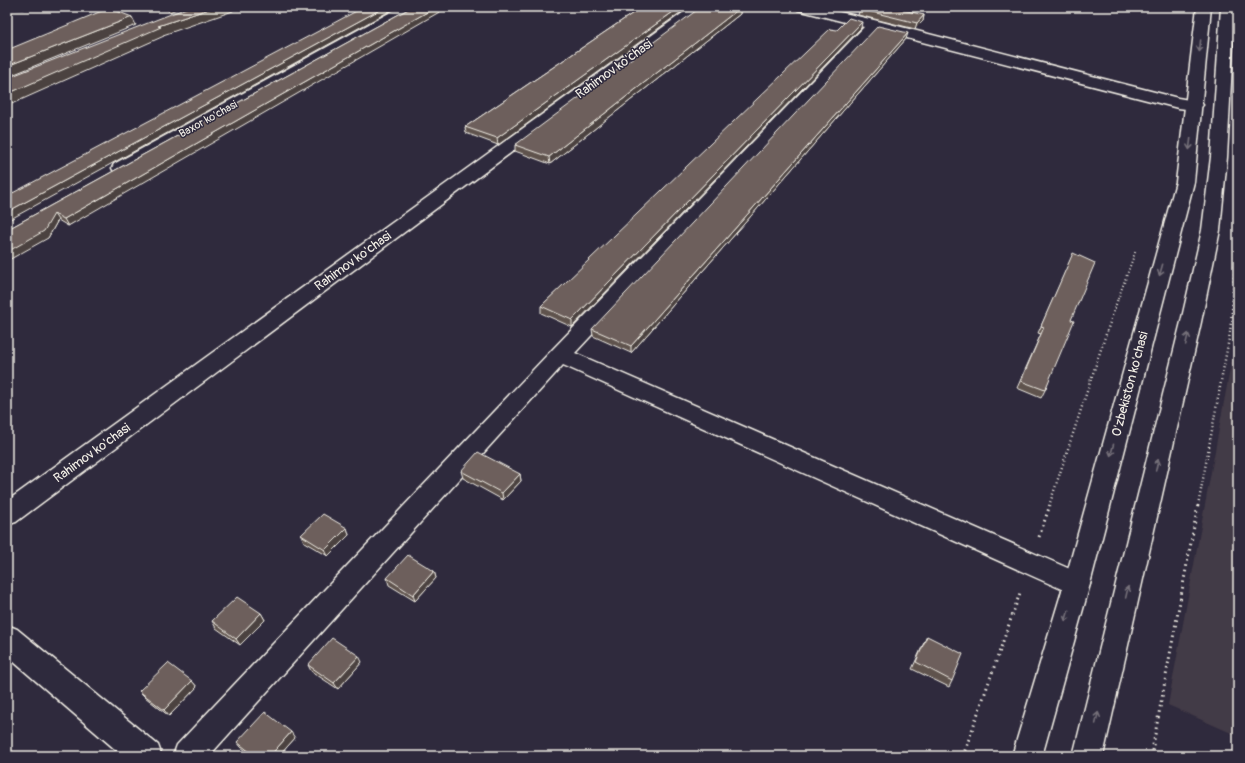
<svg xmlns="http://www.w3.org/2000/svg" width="1245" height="763" font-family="Pangolin,sans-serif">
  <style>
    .built { fill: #423a46 }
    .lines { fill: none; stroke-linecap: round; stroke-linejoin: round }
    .minor-casing { stroke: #f4f1e8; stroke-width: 3 }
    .secondary-casing { stroke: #f4f1e8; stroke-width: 3 }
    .path-far2 { stroke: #f4f1e8; stroke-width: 2; stroke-dasharray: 1 2.5; stroke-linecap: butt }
    .path-far1 { stroke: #f4f1e8; stroke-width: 2.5; stroke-dasharray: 1 3; stroke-linecap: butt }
    .path { stroke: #f4f1e8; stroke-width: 3; stroke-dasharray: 1.5 4; stroke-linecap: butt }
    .minor { fill: #2f2a3d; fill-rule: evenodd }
    .secondary { fill: #2f2a3d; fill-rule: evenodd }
    .wall { fill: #5e524e; stroke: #f4f1e8 }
    .shaded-wall { fill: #4c4240; stroke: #f4f1e8 }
    .building { fill: #6d5f5b; stroke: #f4f1e8 }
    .oneway { stroke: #747079 }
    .labels { text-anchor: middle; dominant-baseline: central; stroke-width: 3; stroke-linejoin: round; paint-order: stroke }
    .far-street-label { font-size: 11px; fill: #f4f1e8; stroke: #2f2a3d }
    .street-label { font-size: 13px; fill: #f4f1e8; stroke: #2f2a3d }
  </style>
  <rect width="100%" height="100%" fill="#2f2a3d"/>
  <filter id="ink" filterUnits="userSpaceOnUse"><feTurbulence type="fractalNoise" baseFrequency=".025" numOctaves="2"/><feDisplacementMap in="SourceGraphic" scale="8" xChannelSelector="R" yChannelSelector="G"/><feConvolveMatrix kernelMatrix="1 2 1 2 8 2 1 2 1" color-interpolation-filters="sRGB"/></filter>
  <g filter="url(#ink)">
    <path class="built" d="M1238 326V736L1168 705Z"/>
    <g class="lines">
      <defs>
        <path id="minor" d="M400 7H417L415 10 126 172 120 173 114 172 112 168 114 164Z
          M691 7H706L16 522 7 525V501Z
          M796 7H818L874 20 1178 98 1200 102 1203 105 1200 108 1195 110 1178 108 876 30 575 353 1086 576 1090 584 1086 592 1077 596 1068 592 563 365 209 756H173L177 745 552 350 864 27 798 10Z
          M7 625 17 629 158 745 162 756H123L7 656Z"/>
        <path id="secondary" d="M1197 7H1211L1194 182 1090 584 1042 756H1012L1064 584 1176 182Z
          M1221 7H1235L1227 157 1220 230 1201 322 1103 756H1073L1181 322 1202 230 1211 157Z"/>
      </defs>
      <use href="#minor" class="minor-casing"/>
      <use href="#secondary" class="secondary-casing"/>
      <path class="path-far2" d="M1118 299 1136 250
        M1232 299 1236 250"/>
      <path class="path-far1" d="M1049 506 1118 298
        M1198 506 1230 333 1233 298"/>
      <path class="path" d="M1039 537 1050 505
        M963 756 1021 590
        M1151 756 1198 505"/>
      <use href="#minor" class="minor"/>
      <use href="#secondary" class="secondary"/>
    </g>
    <path class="wall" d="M7 7H27L24 9 7 8Z
      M412 7 68 226 58 220 48 238 10 228Z
      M642 7 498 145 466 133 465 127Z
      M740 8V14L550 164 515 151V145Z
      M860 9 924 15 923 21 915 29 858 15Z
      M861 28 572 327 541 313V306L837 30Z
      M906 39 631 353 593 336 592 329Z
      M1073 254 1071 320 1045 390 1041 398 1017 388 1041 334 1038 333Z
      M461 471 520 474 521 481 503 500 463 478Z
      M347 528 349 535 328 556 304 542 301 535Z
      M434 571 436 578 415 601 389 585 387 578Z
      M261 613 265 620 240 645 216 628 212 621Z
      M927 636 952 681 949 687 912 669Z
      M362 662 338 689 311 671 308 665Z
      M192 681 197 687 169 716 145 697 139 691Z
      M295 738 279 756H252L241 747 237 742Z"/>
    <path class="shaded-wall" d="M168 7H182L169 12Z
      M215 7H235L233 11 163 35 164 36 7 106V94L158 26Z
      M385 7H397L7 221V212Z
      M436 7H448L68 226 64 219Z
      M680 7H688L498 145 497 138Z
      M740 8V14L550 164 549 157Z
      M924 15 923 21 915 29 917 23Z
      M132 17 136 25 7 77V66Z
      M862 22 861 28 572 327V320Z
      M908 33 906 39 631 353V346Z
      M54 214 58 220 48 238 7 261V252Z
      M520 474 521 481 503 500 502 493Z
      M347 528 349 535 328 556 325 550Z
      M434 571 436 578 415 601 413 595Z
      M261 613 265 620 240 645 236 639Z
      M359 656 362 662 338 689 334 683Z
      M192 681 197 687 169 716 164 710Z
      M291 732 295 738 279 756H270Z"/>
    <path class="building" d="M189 7H215L158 26 161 27 7 94V78Z
      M364 7H385L7 212V196Z
      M412 7H436L64 219 54 214 44 231 7 252V229L10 228Z
      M642 7H680L497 138 465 127Z
      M701 7H736L740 8 549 157 515 145Z
      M861 7H891L924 15 917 23 860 9Z
      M109 8 132 17 7 66V50Z
      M849 18 862 22 572 320 541 306 830 29 837 30Z
      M878 26 908 33 631 346 592 329Z
      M1073 253 1095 263 1071 320 1074 321 1045 390 1021 381 1044 327 1041 326Z
      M478 452 520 474 502 493 461 471Z
      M323 514 347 528 325 550 301 535Z
      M408 555 434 571 413 595 387 578Z
      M237 597 261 613 236 639 212 621Z
      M927 636 963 654 952 681 916 662Z
      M332 638 359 656 334 683 308 665Z
      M168 663 192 681 164 710 139 691Z
      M265 712 291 732 270 756H255L237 742Z"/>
    <defs><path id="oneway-shaft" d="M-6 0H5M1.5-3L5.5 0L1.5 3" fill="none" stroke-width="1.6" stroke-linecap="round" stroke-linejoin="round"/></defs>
    <g class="oneway">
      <use href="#oneway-shaft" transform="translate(1200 46) rotate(96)"/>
      <use href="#oneway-shaft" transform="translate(1190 144) rotate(97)"/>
      <use href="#oneway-shaft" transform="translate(1161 270) rotate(106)"/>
      <use href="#oneway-shaft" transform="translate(1187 339) rotate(-77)"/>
      <use href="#oneway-shaft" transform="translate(1112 450) rotate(105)"/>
      <use href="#oneway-shaft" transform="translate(1157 465) rotate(-77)"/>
      <use href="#oneway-shaft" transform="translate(1127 592) rotate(-77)"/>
      <use href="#oneway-shaft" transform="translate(1067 616) rotate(106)"/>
      <use href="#oneway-shaft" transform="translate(1097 718) rotate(-77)"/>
    </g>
  </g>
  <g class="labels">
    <g class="far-street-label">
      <text transform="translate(208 119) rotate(-29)">Baxor ko'chasi</text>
    </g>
    <g class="street-label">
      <text transform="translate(614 69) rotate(-36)">Rahimov ko'chasi</text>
      <text transform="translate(353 261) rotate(-36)">Rahimov ko'chasi</text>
      <text transform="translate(1130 384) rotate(-75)">O'zbekiston ko'chasi</text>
      <text transform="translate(92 453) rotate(-36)">Rahimov ko'chasi</text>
    </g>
  </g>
  <rect width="1245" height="763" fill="none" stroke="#2f2a3d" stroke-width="24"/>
  <rect x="12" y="12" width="1221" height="739" fill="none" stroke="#f4f1e8" stroke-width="1.5" filter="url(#ink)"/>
</svg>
